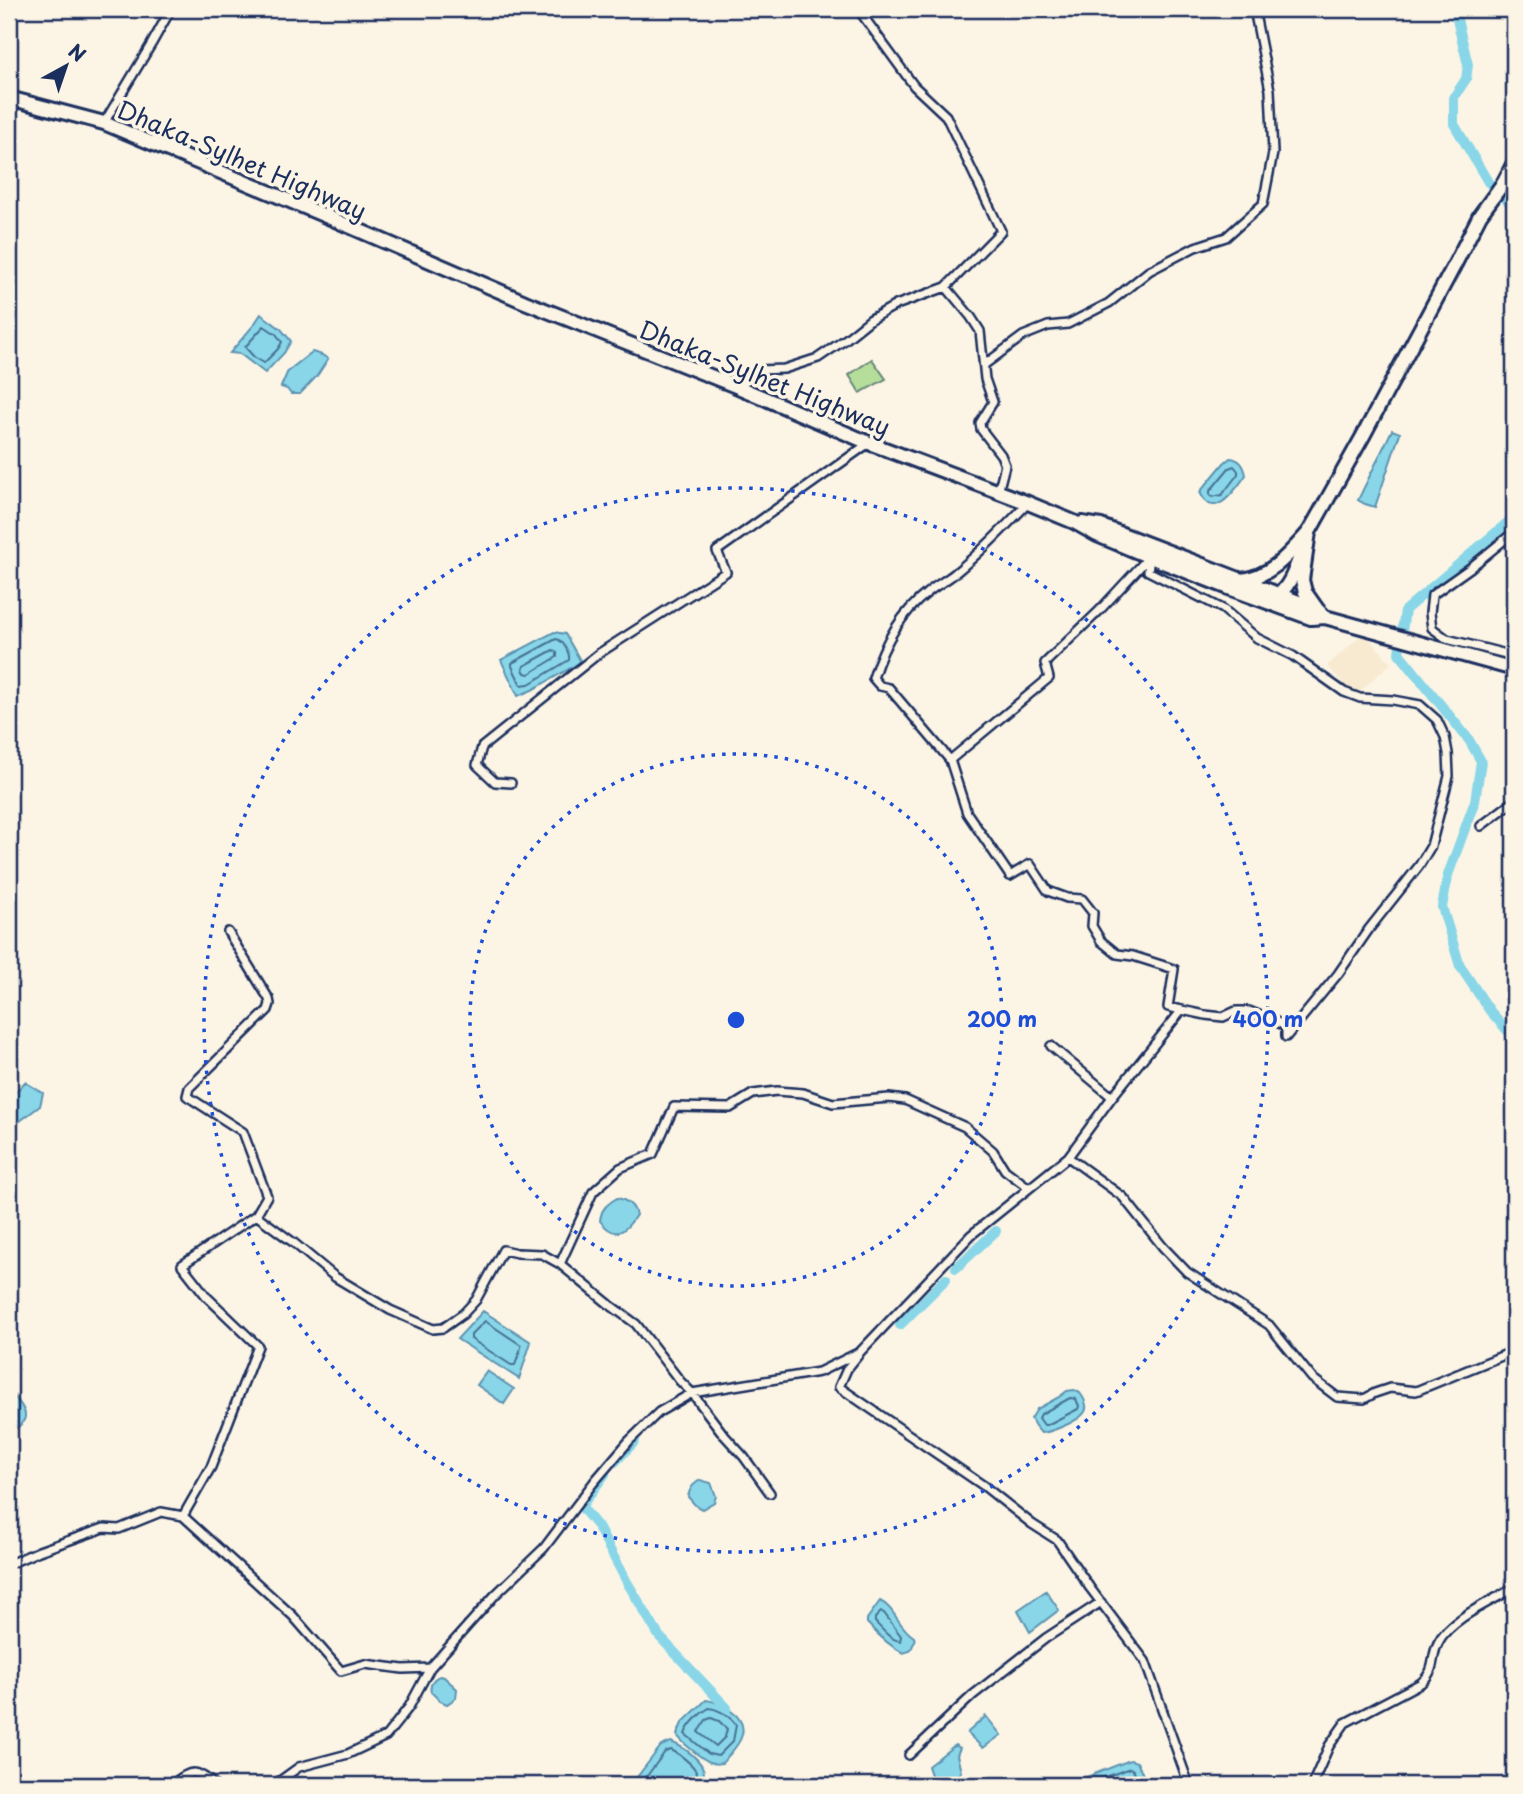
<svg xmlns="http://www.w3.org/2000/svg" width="1523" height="1794" font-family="'Playpen Sans',sans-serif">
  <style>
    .built { fill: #f8ead0 }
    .green { fill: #b6de9b; stroke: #68867c; stroke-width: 2 }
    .water { fill: #89d6e8; stroke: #5d93b1; stroke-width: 2 }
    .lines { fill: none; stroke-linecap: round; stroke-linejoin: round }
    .shore { stroke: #477295; stroke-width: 2 }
    .canal { stroke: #89d6e8; stroke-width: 10 }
    .minor-casing { stroke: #1b2f5e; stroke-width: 12 }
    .primary-casing { stroke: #1b2f5e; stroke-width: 18 }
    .trunk-casing { stroke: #1b2f5e; stroke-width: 18 }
    .minor { stroke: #fcf5e5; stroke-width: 7 }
    .primary { stroke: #fcf5e5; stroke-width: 12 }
    .trunk { stroke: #fcf5e5; stroke-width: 12 }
    .ring { fill: none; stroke: #1d4ed8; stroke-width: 3.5; stroke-dasharray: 3.5 7 }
    .labels { text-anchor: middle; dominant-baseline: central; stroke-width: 7; stroke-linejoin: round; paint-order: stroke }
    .street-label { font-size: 24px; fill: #1b2f5e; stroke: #fcf5e5 }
    .centre { fill: #1d4ed8; stroke: #fcf5e5; stroke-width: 3.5 }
    .ring-label { font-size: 21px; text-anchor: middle; font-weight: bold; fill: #1d4ed8; stroke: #fcf5e5; stroke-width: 7; stroke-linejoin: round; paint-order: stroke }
  </style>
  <rect width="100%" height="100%" fill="#fcf5e5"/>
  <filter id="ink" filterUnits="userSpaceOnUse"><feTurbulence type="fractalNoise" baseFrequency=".0143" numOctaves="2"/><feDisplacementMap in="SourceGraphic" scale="14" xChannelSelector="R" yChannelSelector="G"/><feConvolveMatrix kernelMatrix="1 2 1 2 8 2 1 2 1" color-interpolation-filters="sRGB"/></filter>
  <g filter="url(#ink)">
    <path class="built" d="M1364 633 1391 663 1355 696 1327 666Z"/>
    <path class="green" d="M872 359 886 379 860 393 849 375Z"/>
    <path class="water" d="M261 314 281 329 291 341 284 353 265 373 240 354 230 353 253 326Z
      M312 352 322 355 328 359 317 376 300 394H291L287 389 281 387 288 371Z
      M1392 430 1400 433 1375 507 1365 504 1358 500Z
      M1230 458C1240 459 1244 465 1246 475 1236 489 1213 524 1200 492L1224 463Z
      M554 632 565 634 581 662 532 690 518 696 501 660Z
      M25 1082 43 1093 40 1106 12 1127 9 1123V1099Z
      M617 1198C626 1200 634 1205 636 1215 625 1233 615 1240 600 1221 601 1209 607 1204 617 1198Z
      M483 1311 531 1342 519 1379 457 1339Z
      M487 1371 514 1389 504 1404 477 1385Z
      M9 1390C24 1409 36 1418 9 1433Z
      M1074 1390 1080 1393C1083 1397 1087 1404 1086 1409 1084 1420 1051 1432 1041 1433L1035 1426 1031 1419 1037 1409 1059 1397 1067 1391Z
      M700 1480 711 1483 716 1496 714 1502 702 1509 696 1506 688 1497C690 1487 693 1485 700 1480Z
      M1046 1591 1059 1610 1030 1632 1018 1610Z
      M880 1601C894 1607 899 1628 914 1637L915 1641 910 1651 903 1653C888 1645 878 1635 867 1623V1619Z
      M440 1676 444 1677 457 1689 456 1698 447 1704 440 1701 431 1692C429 1685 433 1678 440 1676Z
      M706 1700C716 1701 723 1705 731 1711 755 1728 737 1747 722 1763 716 1764 716 1764 710 1762 702 1759 681 1742 677 1735L682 1723Z
      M986 1716 1001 1735 983 1748 967 1733Z
      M671 1742C683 1747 704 1760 704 1774 705 1777 703 1782 702 1785H631L661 1746Z
      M955 1745 960 1748 957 1755 961 1772 946 1785H942L931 1775 928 1766Z
      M1130 1760 1137 1762 1147 1783 1146 1785H1070L1074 1782Z"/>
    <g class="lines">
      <path class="shore" d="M264 326 276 334 282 342 278 349 264 363 254 357 245 347Z
        M1234 466 1238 471V474L1222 495 1212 497 1210 494V491L1229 468Z
        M556 639C563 640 570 653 569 660L529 684 521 685 512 666V663Z
        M553 650 557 652V657L529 674 525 673 523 669 524 666Z
        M485 1321 521 1345V1348L515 1365H511L471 1339V1335Z
        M1070 1398 1076 1399 1079 1406 1078 1409 1047 1425H1044L1039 1418 1041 1414Z
        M881 1612 884 1613 901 1636 900 1641C890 1640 882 1629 875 1622V1618Z
        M709 1708C719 1709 731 1717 736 1725L733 1741 718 1756 709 1754 685 1734C689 1724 699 1714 709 1708Z
        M711 1718 719 1721 727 1729 725 1737 716 1746 698 1732 706 1720Z
        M640 1785 665 1752 671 1750C678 1753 696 1766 697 1774 698 1777 696 1781 696 1785
        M1084 1785 1130 1768 1133 1770 1140 1785"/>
      <path class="canal" d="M1453 9 1455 11 1468 65 1466 79 1454 97V124L1488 182 1514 207
        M1514 517 1405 610 1399 653 1469 740 1481 761 1475 801 1448 875 1442 907 1460 966 1490 1011 1514 1038
        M956 1268 996 1231
        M900 1325 946 1279
        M615 1462 635 1441
        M605 1474 582 1505 584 1510 598 1527 627 1582 659 1636 727 1708"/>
      <defs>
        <path id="minor" d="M104 123 152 43 171 9
          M946 287 971 317 980 331 985 379 993 402 980 423 981 429 1001 455 1005 465 998 492
          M984 365 1023 336 1048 326 1068 324 1109 303 1149 271 1195 247 1226 237 1263 204 1273 153 1270 90 1254 9
          M738 387 759 370 784 369 818 358 846 339 871 319 896 305 946 287 1001 231 946 116 914 86 858 9
          M1028 503C1004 528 980 553 954 574 945 581 935 586 927 593 900 614 883 646 873 678L880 686 889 688 950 760 967 813 1010 876 1030 864 1048 891 1067 898 1082 899 1093 913 1092 926 1101 941 1117 954 1133 956 1174 969 1168 1007 1205 1015 1223 1017 1236 1011H1249L1286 1026V1037L1338 974 1369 929 1419 866 1431 846 1449 776 1448 753 1445 737 1437 720 1420 705 1393 700 1360 698 1344 692 1293 656 1257 638 1223 609 1148 571 1150 557
          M1514 532 1470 568 1432 595 1430 613 1432 628 1447 639 1514 656
          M950 760 1049 678 1045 663 1099 611 1149 557
          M511 783 495 782 477 765 482 747 598 654 726 572 717 551 869 443
          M1481 826 1514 801
          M1051 1046 1112 1097
          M1068 1157 1112 1097 1182 1010
          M256 1215 294 1243 335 1277 390 1310 433 1329 443 1328 463 1314 476 1300 503 1250 517 1253 542 1254 560 1264 610 1305 636 1324 680 1381 692 1393 724 1435 744 1457 770 1493
          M560 1264 593 1192 620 1168 653 1154 674 1107 730 1108 753 1094 777 1091 803 1093 833 1103 889 1098 905 1100 965 1127 993 1151 1005 1170 1029 1188
          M859 1354 847 1369 839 1387 984 1486 1032 1524 1057 1540 1090 1588 1145 1661 1189 1785
          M183 1516 211 1467 258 1346 207 1297 182 1265 256 1215 267 1196 243 1132 187 1096 189 1088 268 1010 270 1004 269 999 228 932
          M9 1564 39 1551 104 1528 119 1529 161 1512 183 1516 293 1616 341 1671 365 1664 403 1669 430 1668 495 1595 544 1548 594 1482 629 1441 659 1412 692 1393 819 1372 860 1352 971 1235 1068 1157 1123 1197 1163 1247 1187 1272 1269 1325 1312 1378 1337 1397 1364 1399 1375 1393 1390 1388 1416 1391 1514 1351
          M909 1755 973 1695 1046 1638 1101 1602
          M172 1785C190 1769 197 1769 214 1785
          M274 1785 299 1767 348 1754 386 1736 409 1707 430 1668
          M1312 1785 1329 1746 1345 1723 1421 1683C1437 1669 1430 1659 1438 1643 1449 1619 1492 1601 1514 1588"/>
        <path id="primary" d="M1273 598C1294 589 1300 551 1309 532L1363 436 1455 264 1480 215 1504 182 1514 163"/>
        <path id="trunk" d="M9 98 104 123 328 217 525 302 738 387 869 443 1028 503 1074 522 1097 535 1150 557 1229 588 1311 618 1325 617 1514 669
          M1082 523 1101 526 1317 609 1325 617
          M1309 532 1302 580 1305 592 1317 609
          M1241 580C1271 577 1290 553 1309 532"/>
      </defs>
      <use href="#minor" class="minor-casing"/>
      <use href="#primary" class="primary-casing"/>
      <use href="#trunk" class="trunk-casing"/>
      <use href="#minor" class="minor"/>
      <use href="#primary" class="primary"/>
      <use href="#trunk" class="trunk"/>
    </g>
  </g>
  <g class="ring">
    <circle cx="736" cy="1020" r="266"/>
    <circle cx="736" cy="1020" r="532"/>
  </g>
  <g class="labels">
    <g class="street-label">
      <text transform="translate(242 159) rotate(23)">Dhaka-Sylhet Highway</text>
      <text transform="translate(765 377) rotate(22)">Dhaka-Sylhet Highway</text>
    </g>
  </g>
  <circle cx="736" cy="1020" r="10" class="centre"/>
  <g class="ring-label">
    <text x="1002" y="1027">200 m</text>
    <text x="1268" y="1027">400 m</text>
  </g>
  <rect width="1523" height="1794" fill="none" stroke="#fcf5e5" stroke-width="35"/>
  <rect x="18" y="18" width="1488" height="1759" fill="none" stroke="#1b2f5e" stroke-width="2.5" filter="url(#ink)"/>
  <g transform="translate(66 66) rotate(40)" stroke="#fcf5e5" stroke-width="5" paint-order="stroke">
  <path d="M0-5L12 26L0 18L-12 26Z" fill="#1b2f5e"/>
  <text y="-10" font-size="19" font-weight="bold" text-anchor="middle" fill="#1b2f5e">N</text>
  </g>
</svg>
